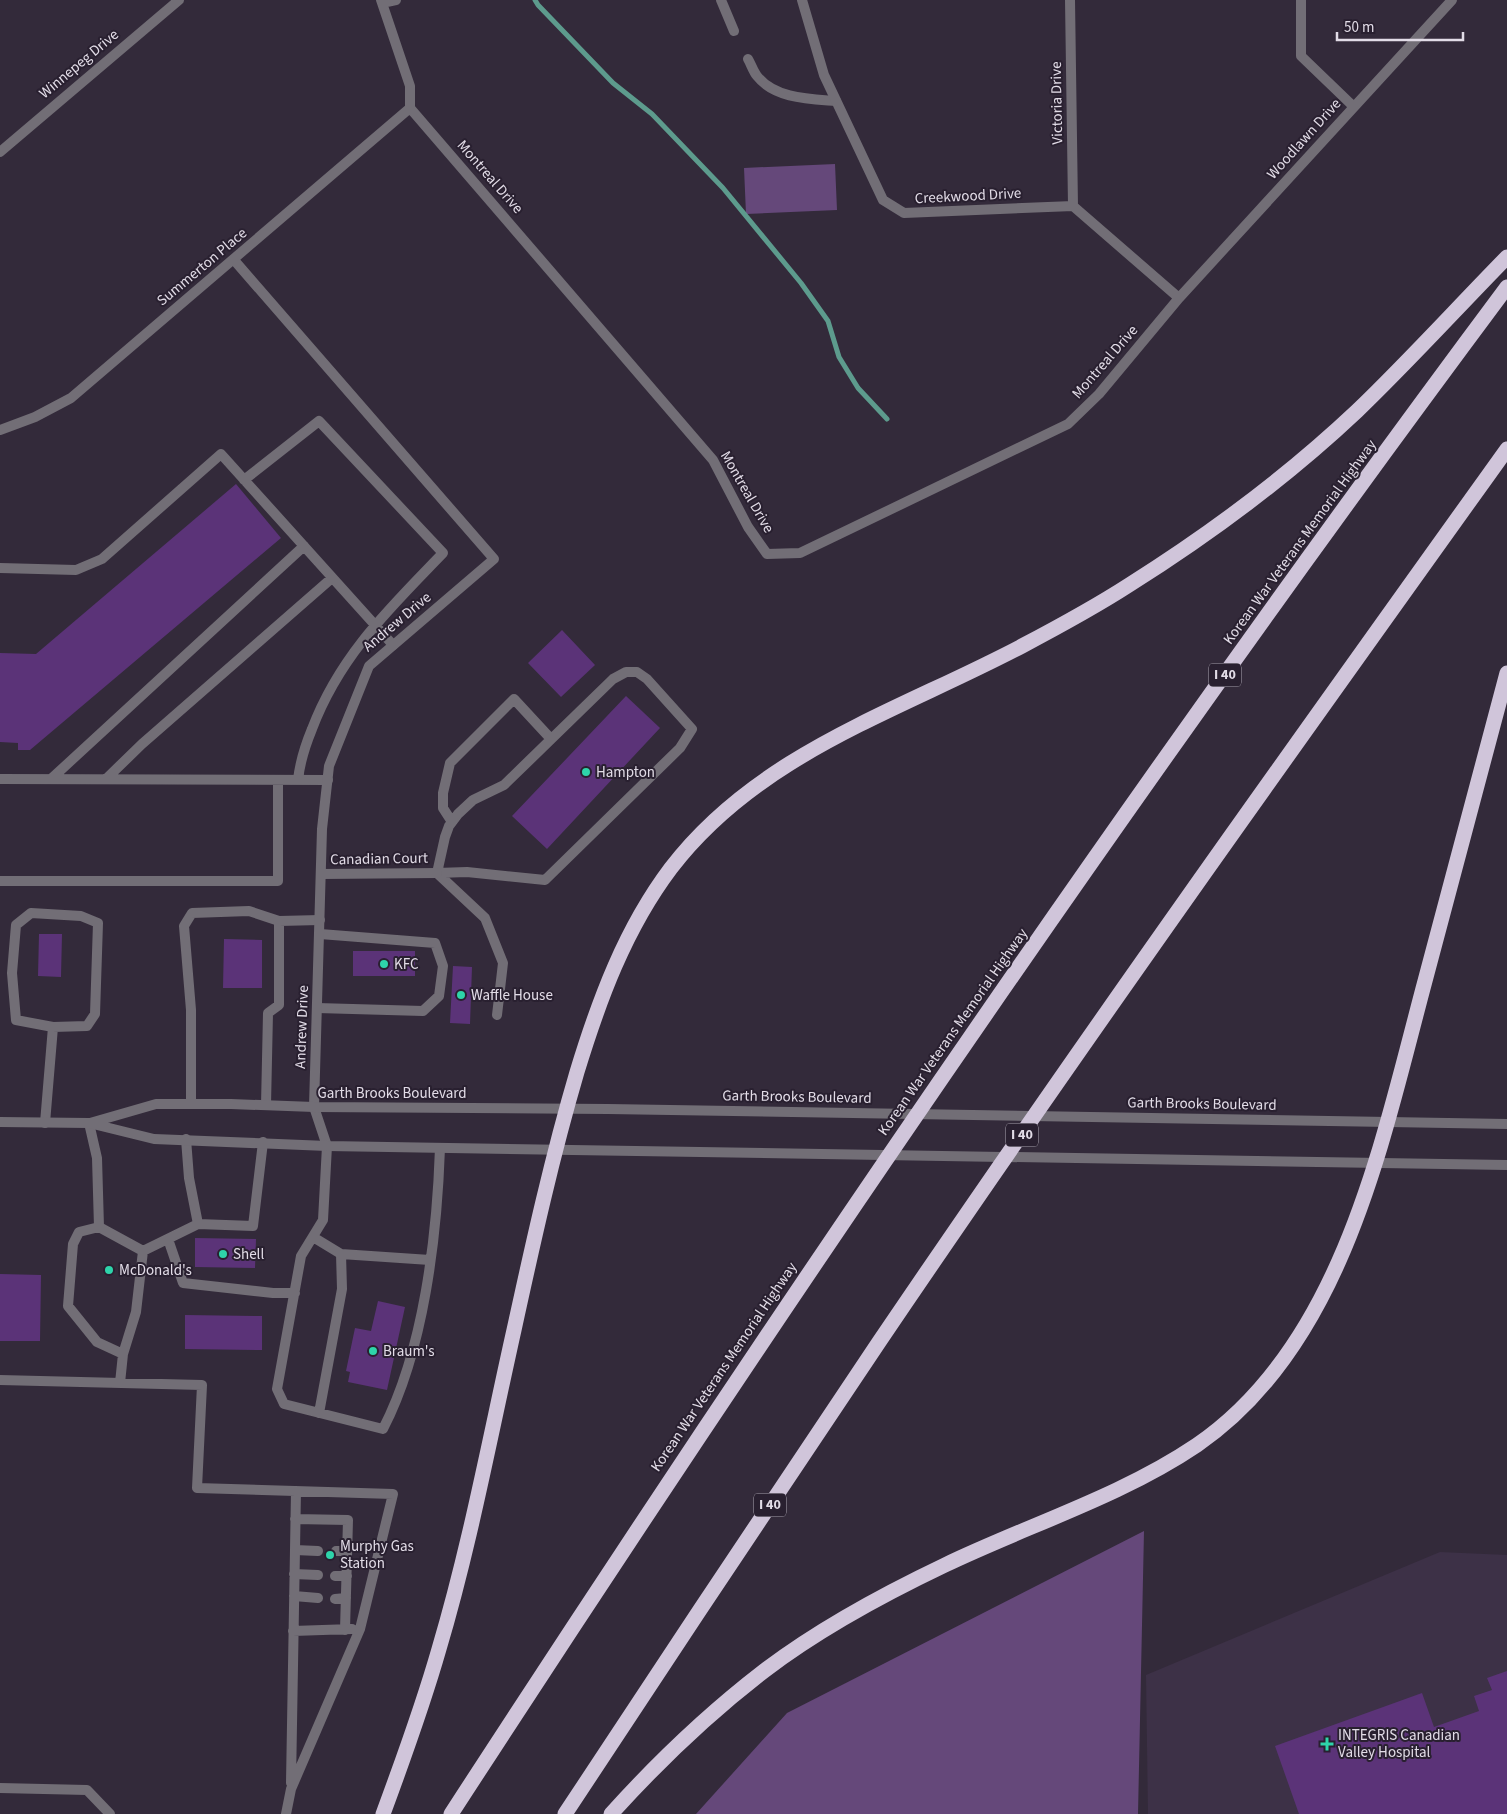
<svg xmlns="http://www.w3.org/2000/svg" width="1507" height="1814" font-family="'Source Sans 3',sans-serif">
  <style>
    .built { fill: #3d3147 }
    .green { fill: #65487a }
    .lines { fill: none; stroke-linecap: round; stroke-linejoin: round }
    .stream { stroke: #5d9b8d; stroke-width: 5 }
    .building { fill: #5b3378 }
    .service { stroke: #726e76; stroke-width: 10 }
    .minor { stroke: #726e76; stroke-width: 10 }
    .tertiary { stroke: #726e76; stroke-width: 10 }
    .motorway { stroke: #d0c5da; stroke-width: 15 }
    .poi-dot { fill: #2ed4aa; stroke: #292030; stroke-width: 2 }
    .labels { text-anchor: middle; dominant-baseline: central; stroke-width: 4; stroke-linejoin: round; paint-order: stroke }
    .shield { fill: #292030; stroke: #aaa4b0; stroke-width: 1 }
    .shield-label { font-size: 14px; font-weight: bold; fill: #e2dce7 }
    .street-label { font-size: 15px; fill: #e2dce7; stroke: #292030 }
    .poi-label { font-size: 15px; fill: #e2dce7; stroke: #292030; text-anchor: start }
  </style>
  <rect width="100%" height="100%" fill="#332a3a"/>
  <path class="built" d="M1440 1552 1507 1555V1814H1148L1146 1675Z"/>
  <path class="green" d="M835 164 837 210 746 214 744 168Z
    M1144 1531 1138 1814H696L787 1713Z"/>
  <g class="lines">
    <path class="stream" d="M535 0 538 5 613 83 652 114 723 188 801 283 828 321 839 357 858 388 887 419"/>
  </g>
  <path class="building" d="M236 484 281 538 30 750H18V743L0 742V653L36 654Z
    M562 630 595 665 561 697 528 663Z
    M626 696 660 728 547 849 512 816Z
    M39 934H62L61 977 38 976Z
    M224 939 262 940V988H223Z
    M353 951H415V976H353Z
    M453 966 472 967 470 1024 450 1023Z
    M195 1238 256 1239 255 1268 195 1267Z
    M0 1274 41 1275 40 1341H0Z
    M378 1301 405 1307 387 1390 348 1382 350 1372 346 1371 355 1328 371 1331Z
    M185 1315 262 1316V1350L185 1349Z
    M1507 1671V1814H1299L1275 1746 1422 1693 1434 1727 1479 1711 1474 1696 1492 1690 1487 1678Z"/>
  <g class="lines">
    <path class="service" d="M721 0 734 31
      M748 59C751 64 753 71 757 76 775 99 811 99 836 101
      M244 480 319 421 443 553C390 608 340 655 312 729 305 746 300 761 298 780
      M0 568 76 570 102 559 221 454 393 645
      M626 672H637L647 679 692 729 680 748 545 880 467 872 437 873 445 837 449 826 458 814 473 800 504 785 613 679Z
      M0 779 328 780
      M51 779 304 546
      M106 779 142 744 332 578
      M452 822 443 808V793L450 763 514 699 551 739
      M437 873 485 918 503 963 497 1015
      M0 881H278V780
      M317 1008 423 1011 439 996 443 966 435 943 320 934
      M191 1104V1010L184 926 192 913 249 911 279 921
      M266 1105 268 1013 279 1005V921L320 920
      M45 1123 53 1027 87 1026 95 1014 98 923 81 916 31 913 16 925 12 973 16 1020 53 1027
      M89 1123 97 1158 99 1227
      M327 1146 323 1220 301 1256 277 1389 284 1404 383 1429C424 1350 437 1236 440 1148
      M198 1224 253 1226 263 1142
      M313 1237 341 1254 342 1289 319 1413
      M168 1239 183 1283 273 1293H295
      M143 1251 198 1224 189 1178 186 1139
      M341 1254 430 1260
      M0 1380 202 1385 197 1488 393 1494 360 1629 291 1789 286 1814
      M120 1383 123 1354 136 1312 143 1251 99 1227 79 1232 73 1244 68 1306 97 1342 123 1354
      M295 1519 348 1520 345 1630
      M295 1550 318 1551
      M336 1551H347
      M294 1574 318 1575
      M335 1576H347
      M294 1596 318 1598
      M335 1599 346 1598
      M293 1631 352 1629
      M291 1783 296 1491
      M0 1788 87 1790 110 1814"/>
    <path class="minor" d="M381 0 410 86V108L713 460 748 527 767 554 800 553 1068 424 1099 394 1179 298 1452 0
      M802 0 824 75 883 200 904 213 1073 206 1179 298
      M1070 0 1073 206
      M1301 0V56L1354 107
      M382 3 396 0
      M0 152 179 0
      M234 260 494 559 369 666 329 766 322 829 314 1107 327 1146
      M0 430 35 417 71 398 410 108
      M322 874 437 873"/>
    <path class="tertiary" d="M0 1122 89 1123 154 1139 327 1146 1507 1165
      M90 1123 156 1104H231L314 1107 608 1109 1507 1124"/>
    <path class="motorway" d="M383 1814C403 1760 423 1705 439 1649 470 1545 490 1437 514 1330 533 1243 552 1157 577 1072 599 1000 625 929 671 868 759 753 899 711 1022 646 1058 627 1095 607 1129 585 1210 534 1287 477 1357 411 1408 362 1457 308 1507 257
      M451 1814C788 1295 1137 783 1507 287
      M565 1814C669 1656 773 1499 879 1342 1083 1041 1295 745 1507 449
      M611 1814C658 1762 708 1714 764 1671 819 1629 882 1595 945 1565 1028 1525 1120 1497 1197 1445 1343 1345 1382 1141 1425 981 1452 878 1480 776 1507 673"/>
  </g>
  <g class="poi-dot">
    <circle cx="586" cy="772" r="5"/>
    <circle cx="384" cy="964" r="5"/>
    <circle cx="461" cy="995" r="5"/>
    <circle cx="223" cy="1254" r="5"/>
    <circle cx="109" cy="1270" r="5"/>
    <circle cx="373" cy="1351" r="5"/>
    <circle cx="330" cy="1555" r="5"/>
    <path d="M1324.5 1736.5h5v5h5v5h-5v5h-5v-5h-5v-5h5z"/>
  </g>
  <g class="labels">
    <g class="shield">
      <rect x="1209" y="663.5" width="32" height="23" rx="4"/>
      <rect x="1006" y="1123.5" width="32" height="23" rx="4"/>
      <rect x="754" y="1493.5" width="32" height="23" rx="4"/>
    </g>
    <g class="shield-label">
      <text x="1225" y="675">I 40</text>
      <text x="1022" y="1135">I 40</text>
      <text x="770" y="1505">I 40</text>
    </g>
    <g class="street-label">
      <text transform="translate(79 64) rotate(-40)">Winnepeg Drive</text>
      <text transform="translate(1057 103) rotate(-91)">Victoria Drive</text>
      <text transform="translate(1304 139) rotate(-48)">Woodlawn Drive</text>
      <text transform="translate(490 177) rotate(49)">Montreal Drive</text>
      <text transform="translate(968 196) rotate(-3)">Creekwood Drive</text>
      <text transform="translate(202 267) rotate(-40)">Summerton Place</text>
      <text transform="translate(1105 362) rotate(-49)">Montreal Drive</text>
      <text transform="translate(747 492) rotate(60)">Montreal Drive</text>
      <text transform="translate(1300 542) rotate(-54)">Korean War Veterans Memorial Highway</text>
      <text transform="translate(397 622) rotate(-40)">Andrew Drive</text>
      <text transform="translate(379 859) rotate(-1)">Canadian Court</text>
      <text transform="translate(302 1027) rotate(-88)">Andrew Drive</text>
      <text transform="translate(953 1032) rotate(-55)">Korean War Veterans Memorial Highway</text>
      <text x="392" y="1093">Garth Brooks Boulevard</text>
      <text transform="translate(797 1097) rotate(1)">Garth Brooks Boulevard</text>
      <text transform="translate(1202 1104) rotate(1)">Garth Brooks Boulevard</text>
      <text transform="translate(724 1367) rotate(-56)">Korean War Veterans Memorial Highway</text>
    </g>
    <g class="poi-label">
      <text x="596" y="772">Hampton</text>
      <text x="394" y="964">KFC</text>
      <text x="471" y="995">Waffle House</text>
      <text x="233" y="1254">Shell</text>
      <text x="119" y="1270">McDonald's</text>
      <text x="383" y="1351">Braum's</text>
      <text x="340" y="1546">Murphy Gas<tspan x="340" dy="17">Station</tspan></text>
      <text x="1338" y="1735">INTEGRIS Canadian<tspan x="1338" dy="17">Valley Hospital</tspan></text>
    </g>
  </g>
  <path d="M1337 32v8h126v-8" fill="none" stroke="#e2dce7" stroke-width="2.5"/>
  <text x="1344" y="32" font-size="15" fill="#e2dce7" stroke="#292030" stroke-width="4" paint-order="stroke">50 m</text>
</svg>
